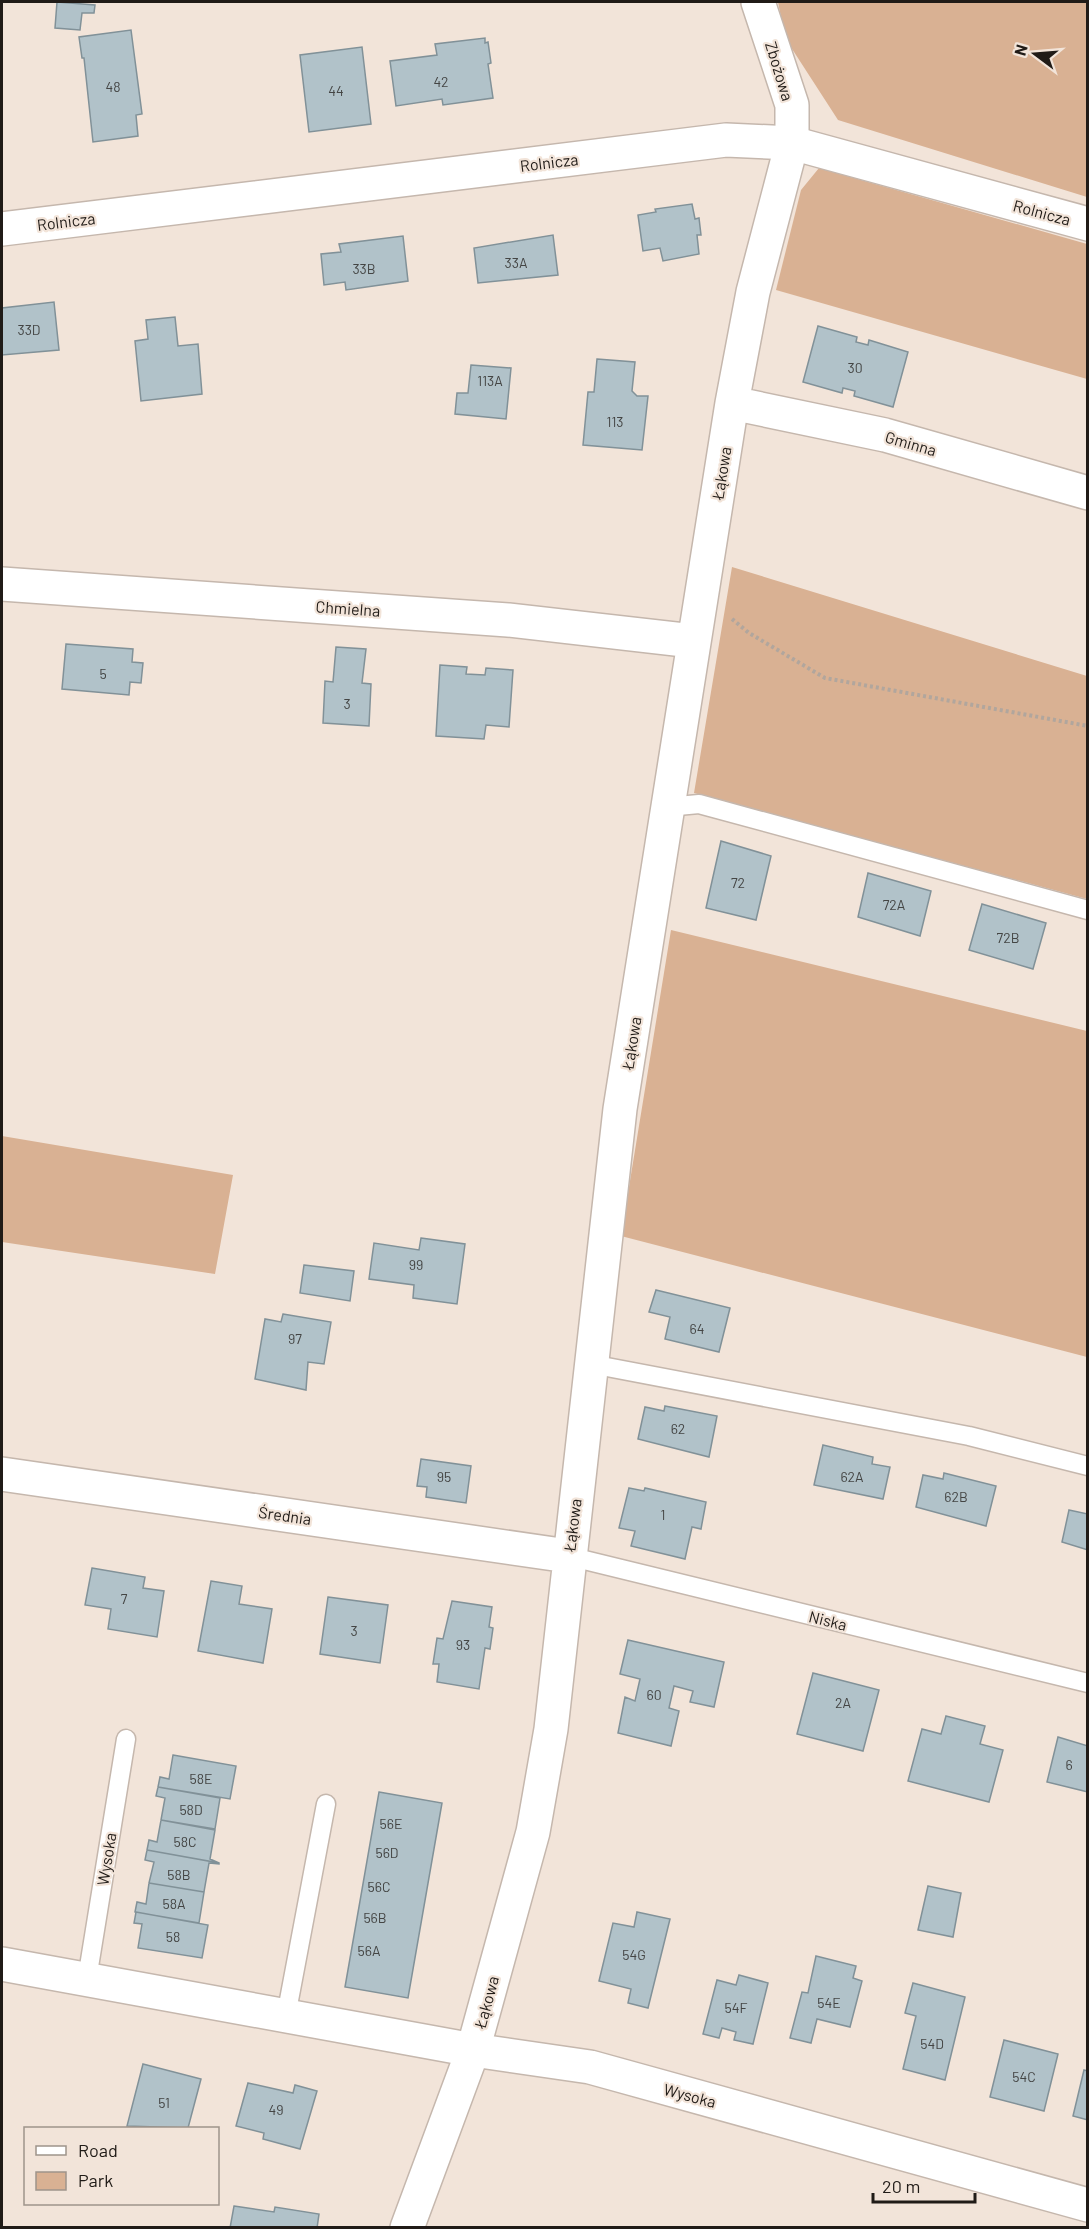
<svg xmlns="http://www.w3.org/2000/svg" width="1089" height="2229" font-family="Barlow,sans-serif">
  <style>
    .green { fill: #d9b193 }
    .building { fill: #b1c2c9; stroke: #819198; stroke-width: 1.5 }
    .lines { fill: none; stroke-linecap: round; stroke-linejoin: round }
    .lane-casing { stroke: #c5b7ad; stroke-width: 21 }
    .street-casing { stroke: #c5b7ad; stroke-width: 36 }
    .secondary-casing { stroke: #c5b7ad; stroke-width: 36 }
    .path { stroke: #b1a69d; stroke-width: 4; stroke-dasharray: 3 3; stroke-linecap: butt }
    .lane { stroke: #fff; stroke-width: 18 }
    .street { stroke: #fff; stroke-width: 33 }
    .secondary { stroke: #fff; stroke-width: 33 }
    .labels { text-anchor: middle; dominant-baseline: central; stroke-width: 4.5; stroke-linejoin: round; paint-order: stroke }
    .number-label { font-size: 14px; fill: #444544 }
    .street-label { font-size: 16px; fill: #201b17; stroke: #f2e4d9 }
  </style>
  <rect width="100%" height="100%" fill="#f2e4d9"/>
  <path class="green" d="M778 2H1087V197L838 120 785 38Z
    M819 168 1087 244V379L776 290 801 190Z
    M732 567 1087 676V899L694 793Z
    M671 930 1087 1031V1357L621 1236Z
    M2 1136 233 1175 215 1274 2 1242Z"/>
  <path class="building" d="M57 2 95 5 94 13H82L80 30 55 28Z
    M131 30 142 114 136 115 138 136 93 142 84 58H82L79 37Z
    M485 38V43L488 42 491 63 488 64 493 98 443 105 442 99 396 106 390 61 437 55 435 44Z
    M362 47 371 124 309 132 300 55Z
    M692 204 695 219 699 218 701 235H697L699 254 663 261 660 248 643 251 638 215 656 212 655 209Z
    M553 235 558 275 478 283 474 248Z
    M403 236 408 281 346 290 345 282 324 285 321 254 341 252 339 244Z
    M54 302 59 350 2 355V308Z
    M175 317 178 346 198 344 202 394 141 401 135 341 148 339 146 320Z
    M818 326 857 337 856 342 868 345 869 340 908 352 893 407 854 396 855 391 843 388 842 393 803 382Z
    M597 359 635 362 632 391 637 396H648L642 450 583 445 588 392H594Z
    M471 365 511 368 506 419 455 414 457 393H468Z
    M66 644 133 649 132 662 143 663 141 683 130 682 129 695 62 689Z
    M336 647 366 649 362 683 371 684 369 726 323 723 325 681 333 682Z
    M440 665 467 667 466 674 485 675 486 668 513 670 509 727 486 725 484 739 436 736Z
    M721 841 771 856 756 920 706 908Z
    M868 873 931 891 920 936 858 917Z
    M982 904 1046 923 1033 969 969 950Z
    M421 1238 465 1244 457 1304 413 1298 414 1285 369 1279 374 1243 419 1250Z
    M304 1265 354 1271 350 1301 300 1293Z
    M656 1290 730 1308 719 1352 665 1339 670 1317 649 1312Z
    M283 1314 331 1322 324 1364 308 1362 306 1390 255 1379 265 1319 281 1322Z
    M665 1406 717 1416 709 1457 638 1439 645 1407 664 1411Z
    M823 1445 873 1457 872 1464 890 1467 883 1499 814 1485Z
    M421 1459 471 1466 466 1503 426 1497 427 1487 417 1486Z
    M944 1473 996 1486 986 1526 916 1507 923 1475 943 1479Z
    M629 1488 644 1491 645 1488 706 1502 701 1529 692 1527 685 1559 631 1546 635 1531 619 1528Z
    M1069 1510 1088 1514V1550L1062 1542Z
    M92 1568 145 1577 143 1588 164 1591 157 1637 108 1629 111 1609 85 1605Z
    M211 1581 242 1586 239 1604 272 1609 263 1663 198 1651Z
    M328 1597 388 1605 380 1663 320 1654Z
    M452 1601 492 1607 489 1627 493 1628 490 1649 485 1648 479 1689 437 1682 439 1664H433L437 1638 443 1639Z
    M628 1640 724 1662 714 1707 690 1702 693 1691 674 1686 669 1708 679 1711 671 1746 618 1733 625 1697 635 1701 640 1679 620 1674Z
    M813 1673 879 1690 863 1751 797 1734Z
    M946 1716 985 1726 980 1744 1003 1750 989 1802 908 1781 922 1729 941 1734Z
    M1058 1737 1088 1746V1792L1047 1782Z
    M173 1755 236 1766 230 1799 158 1787 160 1777 169 1779Z
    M158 1787 220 1798 215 1829 161 1820 165 1798 156 1796Z
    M379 1792 442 1803 408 1998 345 1987Z
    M161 1820 215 1830 210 1859 219 1863 147 1850 149 1840 157 1842Z
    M147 1850 219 1863V1864L209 1863 204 1892 149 1883 154 1862 145 1860Z
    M149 1883 204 1892 199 1923 135 1912 137 1902 146 1904Z
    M928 1886 961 1893 953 1937 918 1930Z
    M136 1912 208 1925 202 1958 138 1948 142 1924 134 1923Z
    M637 1912 670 1919 648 2008 628 2003 631 1989 599 1981 613 1923 634 1927Z
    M816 1956 856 1966 853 1978 862 1981 850 2027 817 2019 811 2043 790 2038 802 1992 808 1993Z
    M739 1975 768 1983 753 2044 734 2040 736 2032 722 2028 719 2038 703 2034 717 1980 736 1985Z
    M913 1983 965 1997 945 2080 903 2069 916 2016 905 2013Z
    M1004 2040 1058 2054 1044 2111 990 2097Z
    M143 2064 201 2079 188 2128 127 2126Z
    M1084 2070 1088 2071V2120L1073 2116Z
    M248 2083 293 2093 295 2085 317 2091 300 2149 263 2139 264 2133 236 2126Z
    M234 2206 274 2212 275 2207 319 2214 317 2228H230Z"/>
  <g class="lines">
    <defs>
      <path id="lane" d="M667 807 699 804 1088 910
        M591 1364 969 1436 1088 1466
        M568 1556 1088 1683
        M87 1979 126 1739
        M286 2016 326 1804"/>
      <path id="street" d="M732 403 885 435 1088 493
        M2 584 508 620 693 641
        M2 1474 568 1556
        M2 1964 473 2050 590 2067 1088 2205
        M407 2228 473 2050 533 1832 551 1729 620 1109 732 403 753 292 792 143V105L758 2"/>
      <path id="secondary" d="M2 229 726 140 792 143 1088 224"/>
    </defs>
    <use href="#lane" class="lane-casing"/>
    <use href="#street" class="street-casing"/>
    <use href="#secondary" class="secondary-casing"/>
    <path class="path" d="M732 619 749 633 825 678 1088 726"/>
    <use href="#lane" class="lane"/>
    <use href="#street" class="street"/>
    <use href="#secondary" class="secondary"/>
  </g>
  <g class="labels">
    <g class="number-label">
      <text x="441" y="81">42</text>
      <text x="113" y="86">48</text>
      <text x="336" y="90">44</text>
      <text x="516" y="262">33A</text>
      <text x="364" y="268">33B</text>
      <text x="29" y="329">33D</text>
      <text x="855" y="367">30</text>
      <text x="490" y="380">113A</text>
      <text x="615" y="421">113</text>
      <text x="103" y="673">5</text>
      <text x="347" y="703">3</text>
      <text x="738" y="882">72</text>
      <text x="894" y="904">72A</text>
      <text x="1008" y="937">72B</text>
      <text x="416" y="1264">99</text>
      <text x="697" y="1328">64</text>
      <text x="295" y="1338">97</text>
      <text x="678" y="1428">62</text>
      <text x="444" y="1476">95</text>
      <text x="852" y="1476">62A</text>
      <text x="956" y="1496">62B</text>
      <text x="663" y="1514">1</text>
      <text x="124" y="1598">7</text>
      <text x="354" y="1630">3</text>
      <text x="463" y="1644">93</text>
      <text x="654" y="1694">60</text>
      <text x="843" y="1702">2A</text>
      <text x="1069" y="1764">6</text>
      <text x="201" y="1778">58E</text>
      <text x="191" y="1809">58D</text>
      <text x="391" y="1823">56E</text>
      <text x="185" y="1841">58C</text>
      <text x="387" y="1852">56D</text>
      <text x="179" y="1874">58B</text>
      <text x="379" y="1886">56C</text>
      <text x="174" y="1903">58A</text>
      <text x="375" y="1917">56B</text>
      <text x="173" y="1936">58</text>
      <text x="369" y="1950">56A</text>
      <text x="634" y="1954">54G</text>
      <text x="829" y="2002">54E</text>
      <text x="736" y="2007">54F</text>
      <text x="932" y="2043">54D</text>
      <text x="1024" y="2076">54C</text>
      <text x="164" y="2102">51</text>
      <text x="276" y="2109">49</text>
    </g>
    <g class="street-label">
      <text transform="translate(780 71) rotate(73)">Zbożowa</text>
      <text transform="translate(549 162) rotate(-7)">Rolnicza</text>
      <text transform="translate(1042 212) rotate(15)">Rolnicza</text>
      <text transform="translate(66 221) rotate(-7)">Rolnicza</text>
      <text transform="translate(911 443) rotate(16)">Gminna</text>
      <text transform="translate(721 473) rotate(-81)">Łąkowa</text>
      <text transform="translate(348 608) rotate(4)">Chmielna</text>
      <text transform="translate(631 1043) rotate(-81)">Łąkowa</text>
      <text transform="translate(285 1515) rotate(8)">Średnia</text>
      <text transform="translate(572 1525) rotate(-83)">Łąkowa</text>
      <text transform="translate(828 1620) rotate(14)">Niska</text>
      <text transform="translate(106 1859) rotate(-81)">Wysoka</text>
      <text transform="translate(486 2002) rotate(-75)">Łąkowa</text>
      <text transform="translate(690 2095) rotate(15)">Wysoka</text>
    </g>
  </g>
  <rect width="1089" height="2229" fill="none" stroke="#201b17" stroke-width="6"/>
  <rect x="24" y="2127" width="195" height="78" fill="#f2e4d9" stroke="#9e948b" stroke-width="1.5"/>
  <rect x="36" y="2146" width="30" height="9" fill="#ffffff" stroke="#9e948b" stroke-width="1.5"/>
  <text x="78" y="2157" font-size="18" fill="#201b17">Road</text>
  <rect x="36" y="2172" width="30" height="18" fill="#d9b193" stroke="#9e948b" stroke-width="1.5"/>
  <text x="78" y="2187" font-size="18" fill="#201b17">Park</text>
  <g transform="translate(1035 54) rotate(286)" stroke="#f2e4d9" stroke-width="4.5" paint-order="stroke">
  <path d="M0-4.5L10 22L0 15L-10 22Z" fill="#201b17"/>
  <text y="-9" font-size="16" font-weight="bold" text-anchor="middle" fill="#201b17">N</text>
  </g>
  <path d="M873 2193v9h102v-9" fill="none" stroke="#201b17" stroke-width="3"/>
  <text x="882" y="2193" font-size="18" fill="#201b17" stroke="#f2e4d9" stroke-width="4.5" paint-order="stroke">20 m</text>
</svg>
